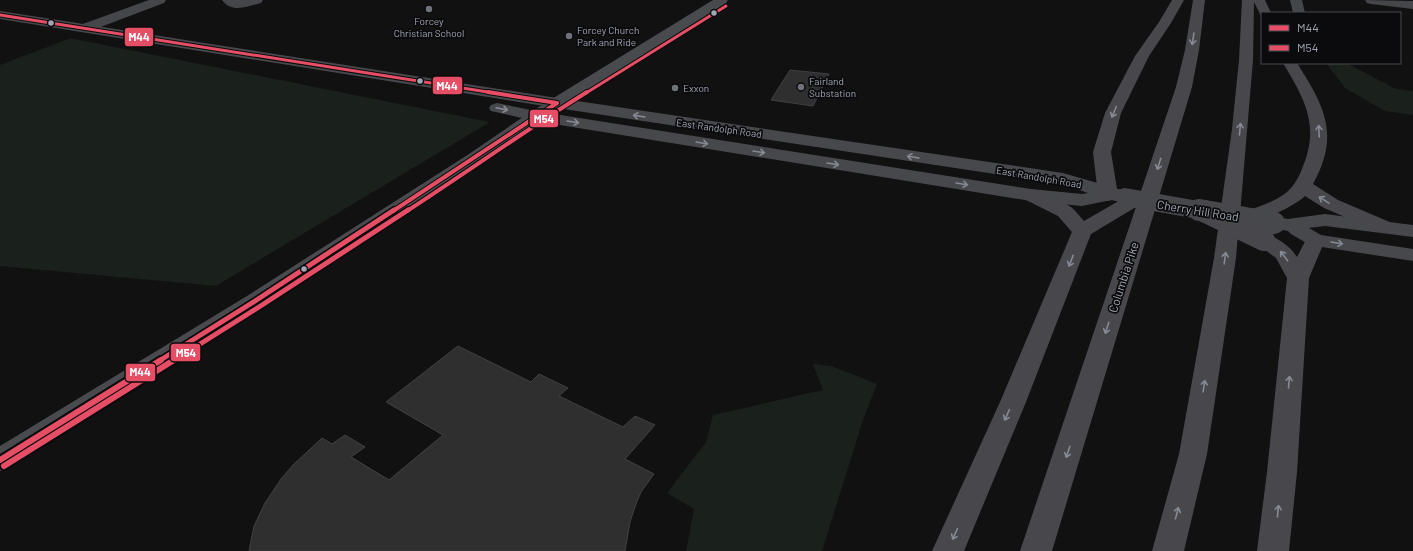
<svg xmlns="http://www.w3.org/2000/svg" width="1413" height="551" font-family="Barlow,sans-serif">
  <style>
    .green { fill: #1a201b }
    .building { fill: #2f2f30; stroke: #404145 }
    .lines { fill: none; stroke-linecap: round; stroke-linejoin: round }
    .minor { fill: #45464a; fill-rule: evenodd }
    .secondary { fill: #494a4e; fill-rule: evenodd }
    .primary { fill: #47484c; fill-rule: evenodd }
    .trunk { fill: #48484c; fill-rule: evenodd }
    .primary-bridge-far1 { stroke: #47484c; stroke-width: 18 }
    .primary-bridge { stroke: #47484c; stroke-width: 22 }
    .trunk-bridge { stroke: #48484c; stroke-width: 22 }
    .bus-1-far3-casing { stroke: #0b0b0d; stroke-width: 5 }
    .bus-1-far2-casing { stroke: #0b0b0d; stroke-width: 6 }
    .bus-1-far1-casing { stroke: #0b0b0d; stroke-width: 8 }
    .bus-1-casing { stroke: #0b0b0d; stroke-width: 10 }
    .bus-2-far3-casing { stroke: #0b0b0d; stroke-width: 5 }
    .bus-2-far2-casing { stroke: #0b0b0d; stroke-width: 6 }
    .bus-2-far1-casing { stroke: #0b0b0d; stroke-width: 8 }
    .bus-2-casing { stroke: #0b0b0d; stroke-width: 10 }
    .bus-1-far3 { stroke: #e64e66; stroke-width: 3 }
    .bus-1-far2 { stroke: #e64e66; stroke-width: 4 }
    .bus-1-far1 { stroke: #e64e66; stroke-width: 5 }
    .bus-1 { stroke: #e64e66; stroke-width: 6 }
    .bus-2-far3 { stroke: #e64e66; stroke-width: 3 }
    .bus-2-far2 { stroke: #e64e66; stroke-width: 4 }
    .bus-2-far1 { stroke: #e64e66; stroke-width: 5 }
    .bus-2 { stroke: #e64e66; stroke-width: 6 }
    .oneway { stroke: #868a94 }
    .poi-dot { fill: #6f727a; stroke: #0b0b0d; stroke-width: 1.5 }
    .bus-dot { fill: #a1a6b3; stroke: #0b0b0d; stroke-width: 1.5 }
    .labels { text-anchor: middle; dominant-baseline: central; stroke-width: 3.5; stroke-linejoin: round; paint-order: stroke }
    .far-poi-label { font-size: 10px; fill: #a1a6b3; stroke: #0b0b0d; text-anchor: start }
    .far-street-label { font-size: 10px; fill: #a1a6b3; stroke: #0b0b0d }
    .street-label { font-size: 12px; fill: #a1a6b3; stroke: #0b0b0d }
    .line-badge { stroke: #0b0b0d; stroke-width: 1.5 }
    .badge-label { font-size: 11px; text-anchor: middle; font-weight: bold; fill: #fff }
  </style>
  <rect width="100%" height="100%" fill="#111"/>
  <path class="green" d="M71 38 80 40 490 122 216 286 0 266V65Z
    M1326 63H1346L1396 89 1413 91V115L1385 111 1345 88Z
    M813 364 831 366 877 384 863 420 822 551H686L694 509 667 493 706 442 713 415 823 390Z"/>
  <path class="building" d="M790 70 829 74 813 106 771 100Z
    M458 346 531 382 539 374 568 388 559 396 623 427 635 416 655 425 625 459 654 474 641 492 636 504 630 522 625 551H249L254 526 265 503 281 479 293 465 322 438 332 444 345 435 365 447 351 457 389 480 443 435 386 402Z"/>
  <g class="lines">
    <path class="minor" d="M149 0H166L164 3 90 31H80L78 28 80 25Z
      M222 0H263L261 3C248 6 232 14 222 0Z
      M1290 0H1302L1305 13H1293Z
      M1365 0 1413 1V9L1371 4 1367 3Z"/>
    <path class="secondary" d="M713 0H728L726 3 541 119 481 162 263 306 10 468 0 471V446L247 296 469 154 529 113Z"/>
    <path class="primary" d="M0 11 557 98 1063 173 1132 193 1135 197 1132 201 1125 203 1111 200 1082 206 1031 201 535 121 491 111 489 108 491 105 497 103 535 111 1031 189 1082 194 1088 193 1062 184 557 108 0 19Z
      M1325 214 1413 225V237L1325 226 1309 228 1321 235 1413 249V261L1315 246 1308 244 1291 234 1288 231 1267 227 1264 223 1267 219 1274 217 1288 219Z"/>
    <path class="trunk" d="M1172 0H1184L1171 23 1149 56 1121 113 1111 152 1118 195 1115 199 1108 201 1101 199 1098 195 1093 152 1105 113 1135 56 1159 22Z
      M1193 0H1205L1199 50 1192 87 1052 551H1020L1136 207 1091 234 1026 402 964 551H932L1000 402 1072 232 1058 216 1024 199 1021 195 1024 191C1037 188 1060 200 1071 207 1076 211 1080 217 1084 221L1129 195 1136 193 1140 194 1176 87 1185 50Z
      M1242 0H1265L1271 13H1262V16H1261L1254 2 1253 60 1240 214C1255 207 1274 203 1287 192 1295 185 1300 175 1303 166 1320 125 1304 98 1283 63H1297C1325 107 1340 135 1313 184L1338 200 1392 223 1395 227 1392 231 1385 233 1378 231 1324 208 1305 196C1296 205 1261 222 1248 224 1245 224 1242 223 1239 221L1236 258 1207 454 1184 551H1152L1179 454 1214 258 1232 129 1239 60Z
      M1264 234C1277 237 1290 246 1297 257L1308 236 1315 234 1322 236 1325 240 1309 278 1297 472 1289 551H1257L1267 472 1287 278 1276 258 1257 244 1254 240 1257 236Z"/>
    <path class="primary-bridge-far1" d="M1125 197 1204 211"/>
    <path class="primary-bridge" d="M1199 210 1274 223"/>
    <path class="trunk-bridge" d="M1204 211 1264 240"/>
    <defs>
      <path id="bus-1-far3" d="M0 15 494 93"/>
      <path id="bus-1-far2" d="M488 92 557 103
        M393 211 557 103"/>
      <path id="bus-1-far1" d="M159 361 255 301 394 210"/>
      <path id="bus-1" d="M0 460 161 360"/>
      <path id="bus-2-far3" d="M586 93 726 6"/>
      <path id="bus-2-far2" d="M407 211C467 172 526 130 587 92"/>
      <path id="bus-2-far1" d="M173 361 259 307 408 210"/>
      <path id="bus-2" d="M4 466 174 360"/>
    </defs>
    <use href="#bus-1-far3" class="bus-1-far3-casing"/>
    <use href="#bus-1-far2" class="bus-1-far2-casing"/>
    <use href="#bus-1-far1" class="bus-1-far1-casing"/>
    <use href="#bus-1" class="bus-1-casing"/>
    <use href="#bus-2-far3" class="bus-2-far3-casing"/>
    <use href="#bus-2-far2" class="bus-2-far2-casing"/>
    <use href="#bus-2-far1" class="bus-2-far1-casing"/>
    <use href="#bus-2" class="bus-2-casing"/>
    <use href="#bus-1-far3" class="bus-1-far3"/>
    <use href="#bus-1-far2" class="bus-1-far2"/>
    <use href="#bus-1-far1" class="bus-1-far1"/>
    <use href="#bus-1" class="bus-1"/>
    <use href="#bus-2-far3" class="bus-2-far3"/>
    <use href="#bus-2-far2" class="bus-2-far2"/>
    <use href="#bus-2-far1" class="bus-2-far1"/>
    <use href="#bus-2" class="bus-2"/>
  </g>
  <defs><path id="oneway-shaft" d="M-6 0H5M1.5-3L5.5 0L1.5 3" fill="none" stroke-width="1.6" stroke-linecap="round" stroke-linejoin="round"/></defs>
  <g class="oneway">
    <use href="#oneway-shaft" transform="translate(1193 39) rotate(99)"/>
    <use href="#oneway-shaft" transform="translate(502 109) rotate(12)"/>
    <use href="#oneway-shaft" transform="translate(1114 112) rotate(113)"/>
    <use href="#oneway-shaft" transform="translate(639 116) rotate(-171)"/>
    <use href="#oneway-shaft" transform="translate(573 122) rotate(9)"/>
    <use href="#oneway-shaft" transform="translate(1240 129) rotate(-84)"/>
    <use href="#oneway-shaft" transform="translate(1319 131) rotate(-92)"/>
    <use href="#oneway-shaft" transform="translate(702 143) rotate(9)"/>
    <use href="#oneway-shaft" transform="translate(759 152) rotate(9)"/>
    <use href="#oneway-shaft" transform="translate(913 157) rotate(-171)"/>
    <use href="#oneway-shaft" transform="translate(833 164) rotate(9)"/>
    <use href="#oneway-shaft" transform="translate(1159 164) rotate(108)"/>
    <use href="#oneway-shaft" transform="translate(962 184) rotate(9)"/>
    <use href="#oneway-shaft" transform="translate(1324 200) rotate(-148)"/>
    <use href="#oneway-shaft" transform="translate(1337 243) rotate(9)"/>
    <use href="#oneway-shaft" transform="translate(1284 256) rotate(-127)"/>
    <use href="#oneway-shaft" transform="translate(1225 258) rotate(-82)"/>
    <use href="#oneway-shaft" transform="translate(1071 261) rotate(111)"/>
    <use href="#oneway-shaft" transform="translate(1107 328) rotate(108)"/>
    <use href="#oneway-shaft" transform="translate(1289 382) rotate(-85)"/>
    <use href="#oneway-shaft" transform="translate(1204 386) rotate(-81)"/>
    <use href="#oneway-shaft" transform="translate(1007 415) rotate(114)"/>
    <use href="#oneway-shaft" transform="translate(1068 452) rotate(108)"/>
    <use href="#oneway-shaft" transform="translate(1278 511) rotate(-84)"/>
    <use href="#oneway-shaft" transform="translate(1177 513) rotate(-75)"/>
    <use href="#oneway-shaft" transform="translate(955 534) rotate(114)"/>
  </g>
  <g class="poi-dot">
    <circle cx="429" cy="9" r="4"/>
    <circle cx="569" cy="36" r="4"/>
    <circle cx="801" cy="87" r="4"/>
    <circle cx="675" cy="88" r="4"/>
  </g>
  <g class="bus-dot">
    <circle cx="714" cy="13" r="3.5"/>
    <circle cx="51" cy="23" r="3.5"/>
    <circle cx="420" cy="81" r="3.5"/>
    <circle cx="304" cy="269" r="3.5"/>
  </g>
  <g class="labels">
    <g class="far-poi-label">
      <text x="429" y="21" text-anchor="middle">Forcey<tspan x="429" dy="12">Christian School</tspan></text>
      <text x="577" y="30">Forcey Church<tspan x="577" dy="12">Park and Ride</tspan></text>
      <text x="809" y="81">Fairland<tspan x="809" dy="12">Substation</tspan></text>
      <text x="683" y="88">Exxon</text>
    </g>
    <g class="far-street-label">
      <text transform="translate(719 128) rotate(8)">East Randolph Road</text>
      <text transform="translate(1039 177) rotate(10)">East Randolph Road</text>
    </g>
    <g class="street-label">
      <text transform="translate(1198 210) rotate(9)">Cherry Hill Road</text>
      <text transform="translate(1123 277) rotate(-72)">Columbia Pike</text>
    </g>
  </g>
  <g class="line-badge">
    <rect x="124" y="27" width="30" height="20" rx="4" fill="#e64e66"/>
    <rect x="432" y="76" width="31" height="19" rx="4" fill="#e64e66"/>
    <rect x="529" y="109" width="30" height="19" rx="4" fill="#e64e66"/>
    <rect x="170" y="343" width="31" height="19" rx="4" fill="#e64e66"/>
    <rect x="125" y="363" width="31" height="19" rx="4" fill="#e64e66"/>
  </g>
  <g class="badge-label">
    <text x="139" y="41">M44</text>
    <text x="447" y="90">M44</text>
    <text x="544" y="123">M54</text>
    <text x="186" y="357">M54</text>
    <text x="140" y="376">M44</text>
  </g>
  <rect x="1261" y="12" width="140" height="52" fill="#0b0b0d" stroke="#47494f"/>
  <rect x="1269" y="25" width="20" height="6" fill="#e64e66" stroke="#47494f"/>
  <text x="1297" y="32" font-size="12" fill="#a1a6b3">M44</text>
  <rect x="1269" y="45" width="20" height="6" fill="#e64e66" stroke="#47494f"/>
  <text x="1297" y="52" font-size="12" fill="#a1a6b3">M54</text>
</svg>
